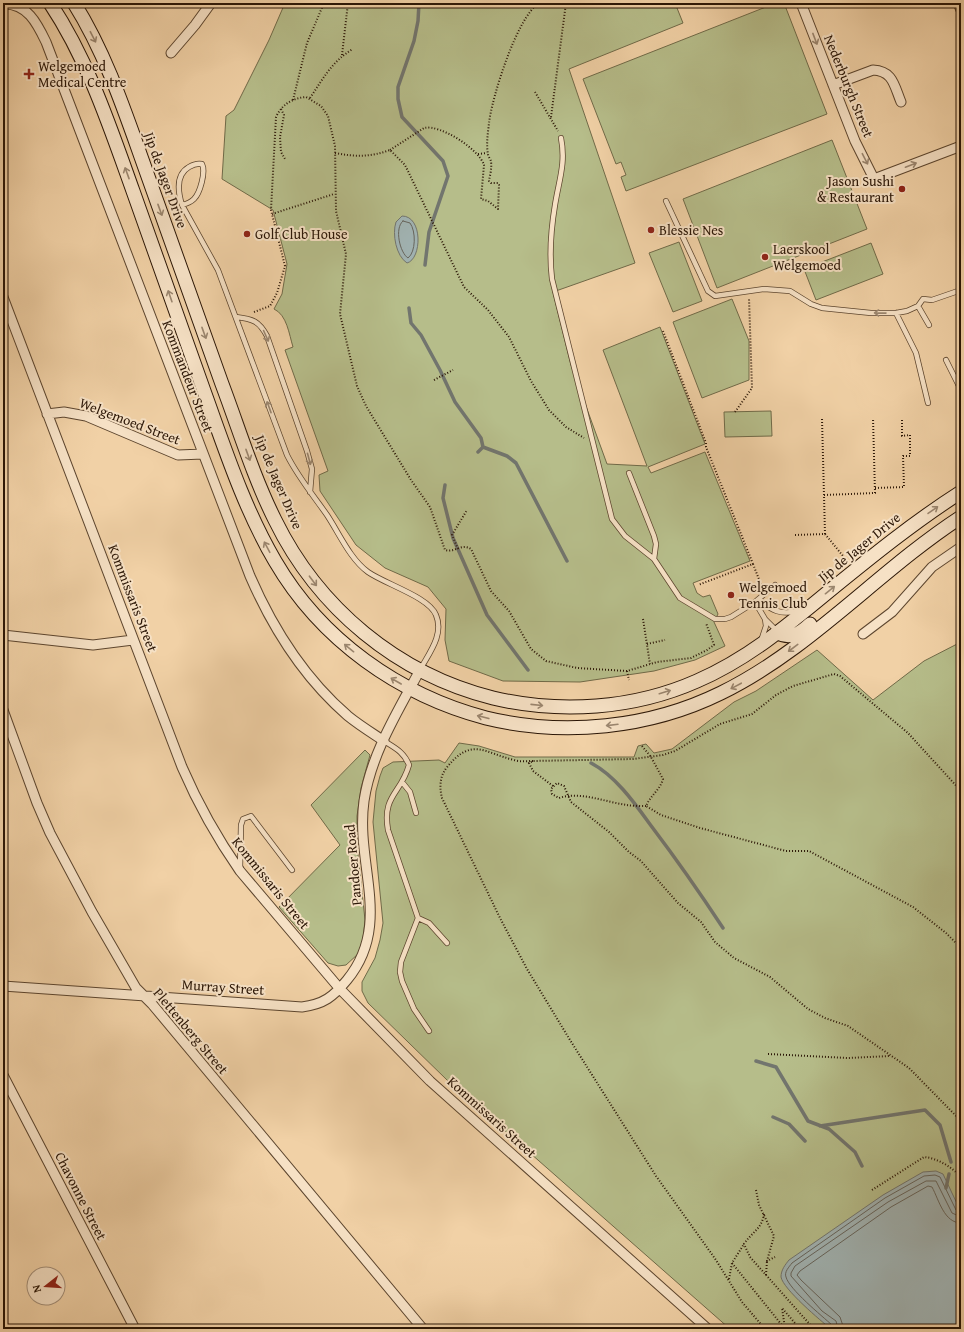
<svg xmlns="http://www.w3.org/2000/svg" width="964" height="1332" font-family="'Gentium Book Plus',serif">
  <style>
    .green { fill: #b6bd8a; stroke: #706a48 }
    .water { fill: #a1b4b4; stroke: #72756e }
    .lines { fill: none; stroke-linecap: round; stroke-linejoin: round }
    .shore { stroke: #66655d; stroke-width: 1 }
    .stream { stroke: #72756e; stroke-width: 3.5 }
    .lane-casing { stroke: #5c452e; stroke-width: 6 }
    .street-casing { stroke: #5c452e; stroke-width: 11 }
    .secondary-casing { stroke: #2b1606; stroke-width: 15 }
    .path { stroke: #2b1606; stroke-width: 2; stroke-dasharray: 1 2; stroke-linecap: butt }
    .lane { stroke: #f6e1c5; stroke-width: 4.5 }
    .street { stroke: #f6e1c5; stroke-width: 9 }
    .secondary { stroke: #f6e1c5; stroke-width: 13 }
    .oneway { stroke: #9b866f }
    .poi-dot { fill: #8f2418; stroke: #f6e1c5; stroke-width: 1.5 }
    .labels { text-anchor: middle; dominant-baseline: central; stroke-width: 4; stroke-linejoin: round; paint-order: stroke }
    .poi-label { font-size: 14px; fill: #2b1606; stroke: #f6e1c5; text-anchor: start }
    .street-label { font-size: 14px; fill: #2b1606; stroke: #f6e1c5 }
  </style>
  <rect width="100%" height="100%" fill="#f1d1a6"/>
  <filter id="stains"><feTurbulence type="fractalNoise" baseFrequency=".005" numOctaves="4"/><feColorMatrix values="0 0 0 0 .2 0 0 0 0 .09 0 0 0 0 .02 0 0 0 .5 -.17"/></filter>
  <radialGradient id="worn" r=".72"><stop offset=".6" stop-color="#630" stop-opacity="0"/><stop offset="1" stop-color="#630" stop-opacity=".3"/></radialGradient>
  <path class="green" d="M285 3H675L683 23 569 69 635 263 553 292 571 365 607 464 647 466 603 350 660 327 705 444 648 467 651 473 705 452 750 561 693 583 697 593 703 597 710 595 718 614 714 622 725 646 695 660 654 671 580 682 503 681 449 661 445 640 446 609 428 587 385 568 356 545 320 491 319 475 328 471 285 350 293 347C289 334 287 315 274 309L282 294 287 264 273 210 222 179 226 116 234 110 269 40Z
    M776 3H784L827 114 626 191 621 177 626 175 621 162 616 164 583 79Z
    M832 140 867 229 717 288 683 199Z
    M679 242 702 301 673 312 649 253Z
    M871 243 883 274 816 300 804 269Z
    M732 299 749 341V380L702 398 673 322Z
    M771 411 772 436 725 437 724 412Z
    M961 642V1329H730L447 1080 368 1003 362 991V982L375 958 380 940 383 923 373 822 376 791 380 776 383 768 393 762 439 760 445 763 459 743 479 746 515 757H634L638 746 646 744 654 753 672 749 734 702 756 691 817 650 873 700 924 661Z
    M365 750 370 755 361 788 357 816V845L365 920 363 939 358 954 346 965 338 966 328 963 279 907 340 845 311 805Z"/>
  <path class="water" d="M402 216C423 216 422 259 407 263 396 256 392 234 396 222Z
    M936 1171 943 1174 961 1212V1329H831C821 1321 783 1289 781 1277 781 1270 785 1265 789 1260L883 1195 923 1172Z"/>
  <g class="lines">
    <path class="shore" d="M403 221 410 223C416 231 416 252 408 258 400 253 394 228 403 221Z
      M833 1329 832 1325C822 1316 789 1289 786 1277 784 1272 789 1267 792 1263L885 1198 924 1176 935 1175 940 1177 956 1210 961 1212
      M838 1329 836 1321 822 1311 791 1276V1273L795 1266 888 1202 926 1181H936L952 1213 961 1217
      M844 1329 840 1317 801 1280 797 1275 800 1271 891 1207 928 1186 932 1187C939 1200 944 1223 961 1223"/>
    <path class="stream" d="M419 3 418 21 414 41 398 87V99L402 117 443 161 448 176 429 232 425 265
      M409 308 411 323 421 335 440 370 455 402 481 438 483 447 478 452
      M483 447 507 456 516 463 567 561
      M445 485 443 498 453 538 487 615 528 670
      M591 763C616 776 636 805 652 827 677 860 700 893 723 928
      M756 1061 776 1067 808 1121 829 1129 855 1152 862 1166
      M773 1117 789 1124 805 1141
      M820 1126 925 1110 940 1125 951 1162
      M946 1188 949 1174"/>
    <defs>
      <path id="lane" d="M561 138C566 163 559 180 555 205 551 229 549 254 552 279L612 519 625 536 654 559 680 598 715 619H725L731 617 755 602 775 585
        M666 201 708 291 715 296 764 289 790 291 811 304 822 308 871 313H896L907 311 918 306 923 299 932 300 961 290
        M182 205C186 204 191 202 194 199 200 193 206 172 202 164 197 163 194 164 189 167 175 175 178 192 182 205L218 270 287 455C298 477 313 495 327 515 339 533 350 559 368 572 385 584 429 597 436 615 444 634 430 652 421 668
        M960 266 961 268
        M918 306 929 325
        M896 313 916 353 928 403
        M236 317C253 319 259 321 267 336L307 451 312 469 310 492
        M946 360 961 390
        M629 473 654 536 656 544 654 559
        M759 599C771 611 781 615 798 611
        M755 602 765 619 777 631
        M761 641 766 626 765 619
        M384 741C395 748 404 752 409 765 401 794 382 795 388 830L418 918 401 962 400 972 402 981 414 1009 429 1031
        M402 782 410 792 416 813
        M240 869 241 825 243 819 251 816 292 870
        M418 918 429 923 447 943"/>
      <path id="street" d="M801 3 855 141 874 179 961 146
        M958 3 961 10
        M3 4C27 3 37 23 46 42L250 576C273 629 304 678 348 716 359 725 372 733 384 741
        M171 53 195 25 211 3
        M833 85 873 70C893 71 894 85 901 102
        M3 297 182 767C198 804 217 838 240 871L340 989 430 1081 708 1329
        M47 414 64 412 86 416 178 455 203 454
        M863 634 892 612 932 567 961 547
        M3 635 93 645 133 640
        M3 710 37 803 50 833 92 912 136 988 152 1004 423 1329
        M3 986 302 1007C324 1004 333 997 347 980 393 924 355 865 364 801 371 754 398 711 420 670
        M3 1075 135 1329"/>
      <path id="secondary" d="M50 3C88 60 110 127 133 191 157 258 181 325 204 391 225 449 244 508 275 561 321 640 399 695 486 718 564 737 650 728 721 693 811 649 878 571 961 517
        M74 3C106 54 125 112 145 168 171 240 197 312 222 384 239 429 253 476 275 520 318 608 397 674 493 698 560 714 634 709 697 681 746 660 787 626 828 592 871 557 914 522 961 492
        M778 633C791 640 800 633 810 624"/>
    </defs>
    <use href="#lane" class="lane-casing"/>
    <use href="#street" class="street-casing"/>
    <use href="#secondary" class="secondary-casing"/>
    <path class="path" d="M342 55 348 3
      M535 92 558 131
      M310 98C323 79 332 61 353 49
      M293 100 307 43 324 3
      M281 109 284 115 280 137 281 152 285 159
      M551 117 566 3
      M390 150 424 128C440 124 479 149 484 165L481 199 488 201 498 209 499 185 498 183H491L489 181C490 175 492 168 491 162 491 159 488 157 488 154 486 145 488 132 489 123 492 97 517 17 539 3
      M335 153C355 157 371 157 390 150L405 165 464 287 488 310 509 337 531 381 549 410 566 427 584 438
      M478 154 487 153
      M272 214 334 194
      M254 312 270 306 277 293 285 266 271 210 276 117C282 104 293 98 306 97L321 106 328 116 335 146 336 211 346 254 340 314 357 386 366 406 411 480 430 507 445 550C454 553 462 543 471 549L491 591 509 611 531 649 546 661 577 668 627 671 657 662 691 658 707 650 714 645 706 623
      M663 331 706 443V447L753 564 698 585
      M434 380 453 370
      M735 412 752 388 749 298
      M875 488 904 487 903 456H910V435L902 436V418
      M824 495 875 493 873 418
      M825 534 843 556
      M795 535 825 534 822 419
      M458 549 452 535 467 510
      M753 564 762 587
      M643 619 650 664
      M647 644 665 640
      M627 671 629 680
      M642 746 651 757 663 779C660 790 650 796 646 806L661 815 700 828 786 851H809L913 907 946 933 961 948
      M533 761C527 761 520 762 514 760 485 753 472 737 448 766 440 775 439 786 442 798L500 918 527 969 570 1040 656 1176 716 1260 742 1302 765 1329
      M553 786 533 771 529 763 533 761 633 759 663 755 675 751 720 724 752 714 776 695 793 686 834 674 840 676 908 733 961 791
      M646 806C640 806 633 806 627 805 605 802 580 791 559 798L552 794 551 789 557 783 564 786 571 802 609 832 629 852 641 861 678 903 701 922 715 942 734 958 770 977 808 1009 825 1018 848 1026 909 1068 961 1121
      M768 1054 848 1058 890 1056
      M961 1181V1185
      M756 1190 759 1205 774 1236 767 1261 775 1257
      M872 1190 924 1157C937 1158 952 1167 961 1177
      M764 1214C762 1229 751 1233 744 1244L750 1257 814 1329
      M732 1263 785 1329
      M766 1275 767 1261
      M729 1279 732 1263 744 1244
      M785 1328 782 1308 800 1329"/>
    <use href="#lane" class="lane"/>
    <use href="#street" class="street"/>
    <use href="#secondary" class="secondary"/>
  </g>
  <defs><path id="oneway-shaft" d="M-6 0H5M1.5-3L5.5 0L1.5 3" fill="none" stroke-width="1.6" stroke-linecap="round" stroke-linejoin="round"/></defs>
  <g class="oneway">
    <use href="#oneway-shaft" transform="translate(93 37) rotate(63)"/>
    <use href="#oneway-shaft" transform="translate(815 39) rotate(69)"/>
    <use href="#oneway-shaft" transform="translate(865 159) rotate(63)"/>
    <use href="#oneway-shaft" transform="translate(911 165) rotate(-21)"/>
    <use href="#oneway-shaft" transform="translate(127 173) rotate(-110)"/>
    <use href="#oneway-shaft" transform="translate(160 210) rotate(70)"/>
    <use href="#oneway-shaft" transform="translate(170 296) rotate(-109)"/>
    <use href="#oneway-shaft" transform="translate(880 313) rotate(-179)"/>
    <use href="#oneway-shaft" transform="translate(204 333) rotate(70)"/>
    <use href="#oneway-shaft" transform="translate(266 336) rotate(66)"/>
    <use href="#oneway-shaft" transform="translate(269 407) rotate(-110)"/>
    <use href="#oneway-shaft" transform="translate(248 455) rotate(70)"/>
    <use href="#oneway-shaft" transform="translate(309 459) rotate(75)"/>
    <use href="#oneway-shaft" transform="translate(933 510) rotate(-35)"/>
    <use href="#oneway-shaft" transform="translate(267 547) rotate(-118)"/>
    <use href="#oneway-shaft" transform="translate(313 581) rotate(53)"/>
    <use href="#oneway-shaft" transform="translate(830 590) rotate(-39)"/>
    <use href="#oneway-shaft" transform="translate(349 648) rotate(-141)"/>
    <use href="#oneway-shaft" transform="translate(793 648) rotate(143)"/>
    <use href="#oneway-shaft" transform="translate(396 681) rotate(-150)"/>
    <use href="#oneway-shaft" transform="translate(736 686) rotate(152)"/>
    <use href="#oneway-shaft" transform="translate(665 692) rotate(-17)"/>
    <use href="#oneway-shaft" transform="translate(537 705) rotate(6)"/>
    <use href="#oneway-shaft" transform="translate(483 717) rotate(-166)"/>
    <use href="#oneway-shaft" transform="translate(612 725) rotate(173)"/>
  </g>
  <g class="poi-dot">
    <path d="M27 68h4v4h4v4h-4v4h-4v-4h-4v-4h4z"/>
    <circle cx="902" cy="189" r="4"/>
    <circle cx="651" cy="230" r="4"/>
    <circle cx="247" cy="234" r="4"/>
    <circle cx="765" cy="257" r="4"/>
    <circle cx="731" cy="595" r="4"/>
  </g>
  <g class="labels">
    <g class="poi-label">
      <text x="38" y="66">Welgemoed<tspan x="38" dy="16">Medical Centre</tspan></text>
      <text x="894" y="181" text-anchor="end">Jason Sushi<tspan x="894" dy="16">&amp; Restaurant</tspan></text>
      <text x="659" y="230">Blessie Nes</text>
      <text x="255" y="234">Golf Club House</text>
      <text x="773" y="249">Laerskool<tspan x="773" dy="16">Welgemoed</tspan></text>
      <text x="739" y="587">Welgemoed<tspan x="739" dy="16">Tennis Club</tspan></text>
    </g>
    <g class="street-label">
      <text transform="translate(849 86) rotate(68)">Nederburgh Street</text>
      <text transform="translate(166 180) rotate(70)">Jip de Jager Drive</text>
      <text transform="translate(188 376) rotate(69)">Kommandeur Street</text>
      <text transform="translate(130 421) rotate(21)">Welgemoed Street</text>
      <text transform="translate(279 482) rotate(67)">Jip de Jager Drive</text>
      <text transform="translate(859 547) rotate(-39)">Jip de Jager Drive</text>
      <text transform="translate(133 598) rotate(69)">Kommissaris Street</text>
      <text transform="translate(353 865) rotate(-95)">Pandoer Road</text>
      <text transform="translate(271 883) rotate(51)">Kommissaris Street</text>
      <text transform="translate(223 987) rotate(4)">Murray Street</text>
      <text transform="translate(191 1031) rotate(50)">Plettenberg Street</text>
      <text transform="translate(492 1117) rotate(42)">Kommissaris Street</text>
      <text transform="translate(81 1196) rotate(63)">Chavonne Street</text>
    </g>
  </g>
  <rect width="964" height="1332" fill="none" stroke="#f1d1a6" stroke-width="16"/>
  <rect x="4" y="4" width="956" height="1324" fill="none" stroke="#2b1606" stroke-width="2"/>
  <rect x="8" y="8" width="948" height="1316" fill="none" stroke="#2b1606"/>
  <g transform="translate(46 1286) rotate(253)"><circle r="19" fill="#f6e1c5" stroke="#a59079"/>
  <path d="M0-3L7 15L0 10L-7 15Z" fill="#8f2418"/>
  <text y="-6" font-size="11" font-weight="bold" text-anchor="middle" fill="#2b1606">N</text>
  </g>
  <rect width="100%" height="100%" filter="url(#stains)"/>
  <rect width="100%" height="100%" fill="url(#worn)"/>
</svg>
